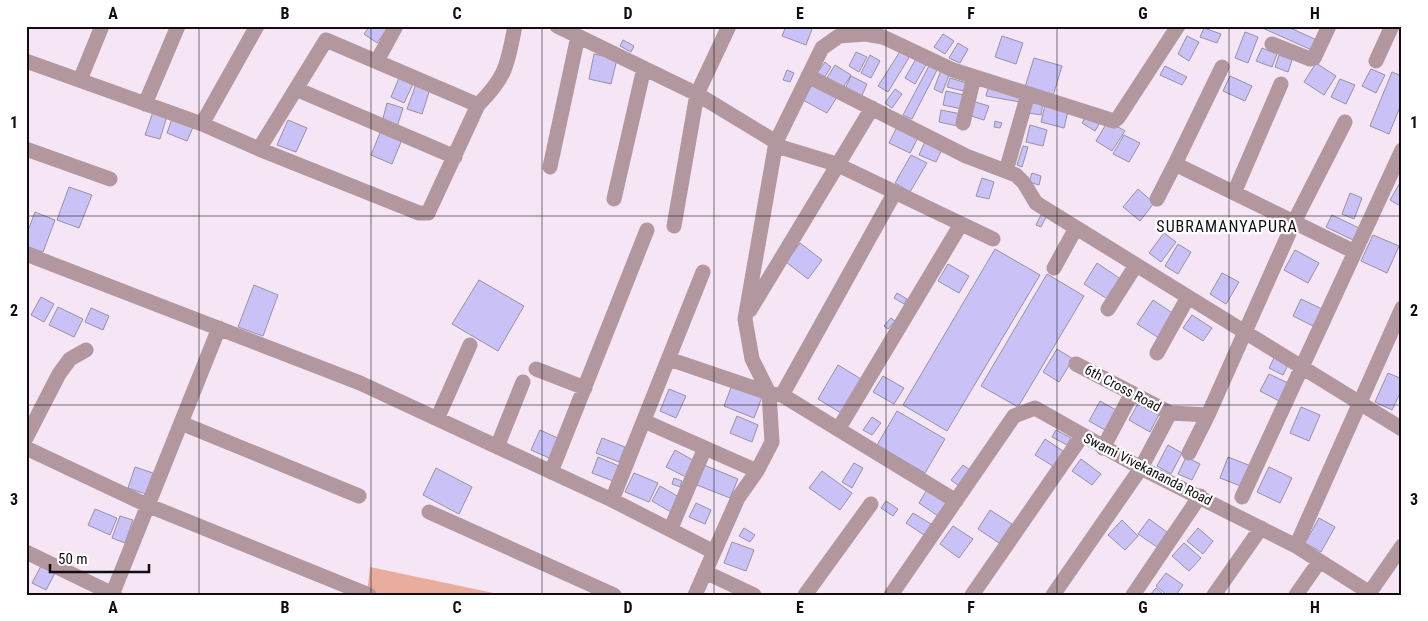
<svg xmlns="http://www.w3.org/2000/svg" width="1428" height="621" font-family="'Roboto Condensed',sans-serif">
  <style>
    .green { fill: #e8ad9d }
    .building { fill: #cac2f7; stroke: #9592a5 }
    .lines { fill: none; stroke-linecap: round; stroke-linejoin: round }
    .minor { stroke: #b2979e; stroke-width: 15 }
    .grid { fill: none; stroke: #110c11; stroke-width: 1; stroke-opacity: 0.55 }
    .labels { text-anchor: middle; dominant-baseline: central; stroke-width: 4.5; stroke-linejoin: round; paint-order: stroke }
    .street-label { font-size: 14px; fill: #110c11; stroke: #fff }
    .quarter-label { font-size: 16px; letter-spacing: 1px; fill: #110c11; stroke: #fff }
    .neatline { fill: none; stroke: #110c11; stroke-width: 2 }
    .grid-label { font-size: 16px; text-anchor: middle; font-weight: bold; fill: #110c11 }
  </style>
  <rect width="100%" height="100%" fill="#f5e5f5"/>
  <path class="green" d="M370 567 503 595H367Z"/>
  <path class="building" d="M370 26H389L377 43 364 34Z
    M786 26H806L812 29 806 45 782 36Z
    M1258 26H1286L1319 41 1314 51Z
    M1204 28 1221 34 1217 43 1200 37Z
    M1245 32 1258 37 1248 63 1235 58Z
    M943 34 954 41 945 54 934 47Z
    M1002 36 1023 43 1016 64 995 57Z
    M1187 36 1199 42 1189 61 1178 54Z
    M623 40 634 46 631 52 620 46Z
    M958 43 968 49 960 63 949 58Z
    M1262 48 1277 54 1272 67 1256 61Z
    M901 50 910 56 888 92 878 86Z
    M856 52 867 57 859 72 849 66Z
    M594 54 617 59 611 84 589 79Z
    M870 55 880 61 871 78 861 73Z
    M1279 55 1292 60 1288 72 1275 67Z
    M917 57 927 63 915 84 905 78Z
    M1034 58 1062 66 1053 96 1025 87Z
    M825 62 831 67 822 81 815 76Z
    M1316 63 1336 76 1324 95 1304 82Z
    M930 64 938 68 912 119 903 115Z
    M835 65 851 75 841 91 825 81Z
    M1165 66 1187 77 1182 85 1160 75Z
    M1371 69 1385 75 1376 93 1362 86Z
    M787 70 794 73 790 82 783 80Z
    M941 70 950 73 942 93 934 89Z
    M1392 72 1402 76V102L1389 134 1370 126Z
    M851 76 867 84 860 100 844 91Z
    M1230 76 1252 86 1245 101 1223 91Z
    M399 78 413 84 404 103 391 97Z
    M950 78 970 84 968 92 947 87Z
    M1340 79 1355 85 1346 104 1331 97Z
    M811 82 837 97 827 113 801 99Z
    M416 84 430 89 422 114 407 109Z
    M988 88 1021 94 1020 102 986 96Z
    M895 89 902 94 892 108 885 103Z
    M946 91 964 95 962 109 943 105Z
    M1031 100 1043 102 1041 115 1029 113Z
    M972 101 989 106 984 120 968 115Z
    M1046 101 1069 107 1064 128 1041 122Z
    M387 103 403 108 397 127 382 122Z
    M941 110 961 114 958 126 939 122Z
    M153 112 167 116 160 139 145 135Z
    M173 116 194 125 187 141 167 133Z
    M1086 116 1099 124 1095 131 1082 123Z
    M288 120 307 128 296 152 277 145Z
    M995 121 1002 123 1000 128 994 127Z
    M1108 121 1125 131 1112 151 1096 141Z
    M899 123 920 134 910 153 889 143Z
    M1030 125 1047 130 1043 146 1026 142Z
    M382 128 403 137 392 164 371 155Z
    M1124 135 1140 143 1129 162 1113 154Z
    M927 137 944 145 936 162 919 155Z
    M1023 146 1028 147 1022 167 1017 165Z
    M911 155 927 163 910 192 895 183Z
    M1032 173 1041 176 1039 185 1029 182Z
    M982 178 994 182 989 199 976 196Z
    M1401 181H1402V207L1390 200Z
    M69 187 92 195 79 228 57 220Z
    M1138 189 1154 203 1140 221 1123 207Z
    M1350 193 1362 198 1354 219 1342 214Z
    M35 212 55 220 43 252 26 246V236Z
    M1042 213 1047 215 1041 227 1036 225Z
    M1332 215 1359 228 1353 240 1326 227Z
    M1164 233 1176 242 1161 262 1149 253Z
    M1373 235 1399 246 1387 273 1361 261Z
    M800 243 822 260 808 279 786 262Z
    M1178 244 1191 252 1178 274 1165 266Z
    M995 249 1040 275 947 431 903 405Z
    M1295 250 1319 263 1308 283 1284 270Z
    M1097 263 1122 280 1109 300 1084 284Z
    M948 264 969 276 959 293 938 281Z
    M1222 273 1239 282 1226 304 1210 294Z
    M1047 274 1084 296 1018 407 981 386Z
    M479 280 524 306 498 351 452 324Z
    M254 285 278 295 263 336 238 327Z
    M897 293 907 299 904 304 894 298Z
    M41 297 54 304 44 322 31 315Z
    M1301 299 1322 309 1313 326 1293 316Z
    M1153 300 1174 314 1159 338 1137 324Z
    M58 307 83 319 74 337 49 325Z
    M91 308 109 316 103 330 85 322Z
    M1192 315 1212 328 1203 341 1183 328Z
    M891 318 895 321 888 329 884 326Z
    M1057 349 1073 359 1059 382 1043 372Z
    M1275 356 1289 363 1283 375 1269 368Z
    M838 365 861 379 841 413 818 399Z
    M1388 373 1402 379V389L1392 410 1375 402Z
    M1269 374 1290 384 1281 402 1260 391Z
    M883 376 904 388 894 404 873 392Z
    M732 385 762 397 754 418 724 406Z
    M669 389 686 396 676 418 660 411Z
    M1141 398 1162 409 1150 432 1129 420Z
    M1100 401 1116 410 1105 430 1089 421Z
    M1301 407 1320 415 1309 441 1290 433Z
    M897 411 945 439 925 473 877 445Z
    M737 416 758 425 752 442 730 433Z
    M872 417 881 423 872 435 863 430Z
    M540 430 562 440 554 460 531 450Z
    M1056 430 1071 438 1067 445 1052 437Z
    M602 438 625 447 619 462 596 453Z
    M1045 439 1066 453 1056 468 1035 455Z
    M1168 445 1182 453 1171 474 1157 466Z
    M675 450 696 462 688 478 666 467Z
    M598 457 619 466 613 481 592 473Z
    M1186 457 1200 464 1192 480 1178 474Z
    M1228 457 1251 466 1243 487 1220 478Z
    M1081 459 1101 474 1092 485 1072 471Z
    M854 463 863 468 852 488 842 482Z
    M704 465 738 479 730 498 697 485Z
    M963 465 970 470 959 486 951 480Z
    M135 467 153 473 146 494 128 488Z
    M1269 467 1292 478 1280 503 1257 492Z
    M436 468 472 487 459 514 423 495Z
    M822 471 852 493 840 510 809 488Z
    M634 473 658 483 649 502 625 492Z
    M674 478 682 481 680 487 672 484Z
    M660 486 679 497 671 512 652 501Z
    M928 488 948 500 938 516 919 503Z
    M886 501 898 509 893 516 881 508Z
    M696 503 711 510 705 524 689 517Z
    M95 509 117 518 110 535 88 525Z
    M990 510 1012 524 999 543 978 529Z
    M913 513 931 524 924 535 906 523Z
    M120 516 133 520 125 543 112 538Z
    M1319 518 1335 527 1321 552 1305 543Z
    M1149 519 1167 532 1157 547 1138 534Z
    M1122 520 1138 536 1125 550 1108 535Z
    M953 526 973 539 959 558 940 544Z
    M744 528 755 535 750 542 739 536Z
    M1198 528 1213 541 1203 554 1187 541Z
    M732 542 754 550 746 571 724 563Z
    M1184 543 1201 558 1189 571 1172 556Z
    M41 566 55 573 46 590 32 583Z
    M1166 573 1183 585 1176 595H1167L1156 586Z
    M1156 588 1164 595H1150Z"/>
  <g class="lines">
    <path class="minor" d="M557 26 697 94 776 142
      M1272 44 1310 59 1314 58 1329 26
      M26 61 202 124 259 149 326 40 478 105C507 76 507 65 515 26
      M377 61 396 26
      M1376 61 1392 26
      M1222 67 1175 164 1355 252
      M808 76 966 156 1016 175 1024 183 1036 203 1402 429
      M80 80 102 26
      M296 89 455 157
      M145 104 178 26
      M963 123 974 77
      M202 124 257 26
      M777 146 836 164 993 239
      M26 149 110 179
      M259 149 419 213H428L478 105
      M550 167 578 36
      M1006 171 1028 94
      M1234 193 1281 84
      M614 199 644 68
      M1157 199 1175 164
      M674 226 697 94 729 26
      M26 254 360 383 612 500 714 552
      M1054 268 1076 228
      M1108 309 1136 265
      M750 310 872 108
      M1157 353 1188 297
      M669 359 769 393 782 395 956 501
      M1076 364 1170 413
      M536 369 585 388
      M782 395 895 192
      M437 419 470 345
      M644 421 757 471
      M181 423 359 496
      M839 428 961 224
      M26 438 59 374 70 359 86 350
      M497 447 523 382
      M26 448 147 505 369 595
      M1103 448 1132 393
      M1189 453 1208 415
      M551 472 647 230
      M1242 497 1402 150
      M612 500 703 272
      M429 512 614 595
      M671 528 705 448
      M1296 546 1402 308
      M26 552 115 595
      M705 572 754 595
      M112 595 219 328
      M695 595 738 498 757 471 772 442 769 393 752 359 745 319 776 142 822 48 839 36 866 34 883 37 953 70 1114 121 1118 118 1178 26
      M805 595 871 504
      M891 595 1014 416 1035 408 1141 468 1296 546 1370 593
      M972 595 1082 436
      M1053 595 1141 468 1170 413 1208 415 1294 222 1345 122
      M1133 595 1200 496
      M1214 595 1261 528
      M1296 595 1319 562
      M1368 595 1402 546"/>
  </g>
  <path class="grid" d="M199 26V595M371 26V595M542 26V595M714 26V595M886 26V595M1057 26V595M1229 26V595M26 216H1402M26 405H1402"/>
  <g class="labels">
    <g class="street-label">
      <text transform="translate(1123 388) rotate(28)">6th Cross Road</text>
      <text transform="translate(1148 469) rotate(27)">Swami Vivekananda Road</text>
    </g>
    <g class="quarter-label">
      <text x="1227" y="226">SUBRAMANYAPURA</text>
    </g>
  </g>
  <rect width="1428" height="621" fill="none" stroke="#ffffff" stroke-width="55"/>
  <path d="M50 564v8h99v-8" fill="none" stroke="#110c11" stroke-width="2.5"/>
  <text x="58" y="564" font-size="15" fill="#110c11" stroke="#ffffff" stroke-width="4" paint-order="stroke">50 m</text>
  <rect x="28" y="28" width="1372" height="566" class="neatline"/>
  <g class="grid-label">
    <text x="113" y="19">A</text>
    <text x="285" y="19">B</text>
    <text x="457" y="19">C</text>
    <text x="628" y="19">D</text>
    <text x="800" y="19">E</text>
    <text x="971" y="19">F</text>
    <text x="1143" y="19">G</text>
    <text x="1315" y="19">H</text>
    <text x="14" y="128">1</text>
    <text x="1414" y="128">1</text>
    <text x="14" y="316">2</text>
    <text x="1414" y="316">2</text>
    <text x="14" y="505">3</text>
    <text x="1414" y="505">3</text>
    <text x="113" y="613">A</text>
    <text x="285" y="613">B</text>
    <text x="457" y="613">C</text>
    <text x="628" y="613">D</text>
    <text x="800" y="613">E</text>
    <text x="971" y="613">F</text>
    <text x="1143" y="613">G</text>
    <text x="1315" y="613">H</text>
  </g>
</svg>
